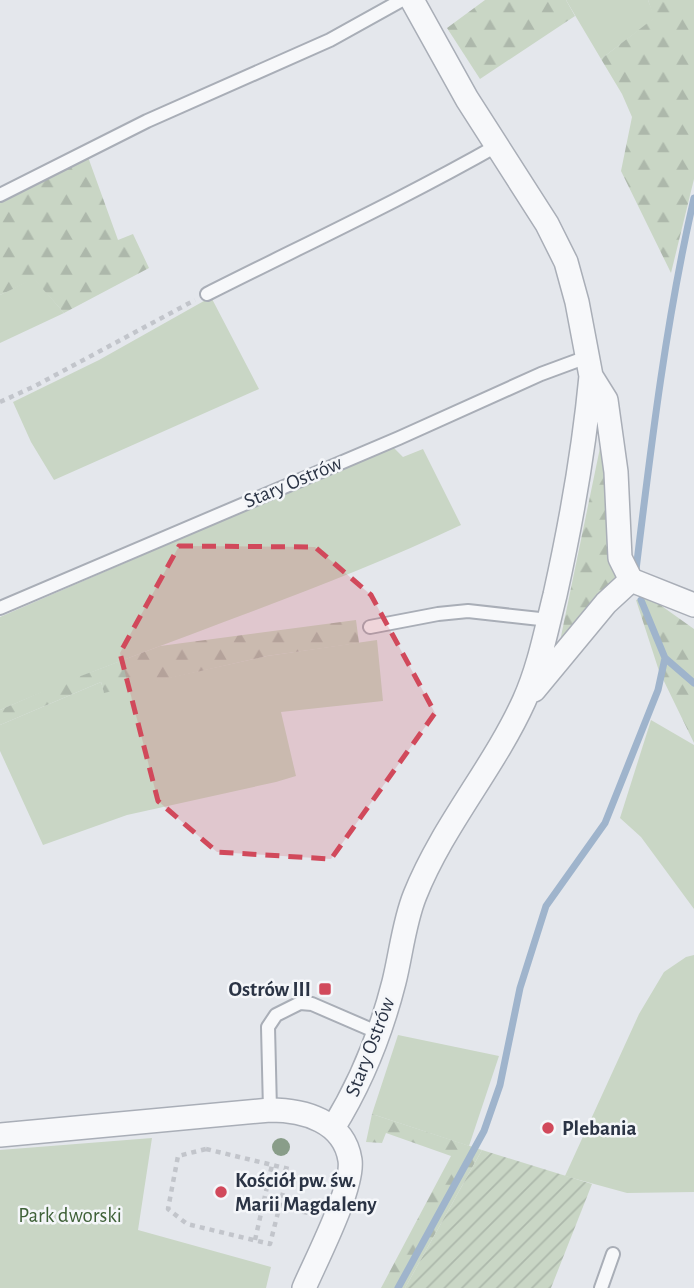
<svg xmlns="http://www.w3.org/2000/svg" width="694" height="1288" font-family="'Alegreya Sans',sans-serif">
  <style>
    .green { fill: #c9d6c5 }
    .forest { fill: url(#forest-firs) }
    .garden { fill: url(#garden-furrows) }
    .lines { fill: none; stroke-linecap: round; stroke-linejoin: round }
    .stream { stroke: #9fb4cc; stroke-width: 7 }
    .lane-casing { stroke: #a9aeb7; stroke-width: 16 }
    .street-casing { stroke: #a9aeb7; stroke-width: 26 }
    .path { stroke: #c2c5cb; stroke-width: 4.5; stroke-dasharray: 5 5; stroke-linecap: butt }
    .lane { stroke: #f7f8fa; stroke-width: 12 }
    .street { stroke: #f7f8fa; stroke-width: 23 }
    .tree { fill: #899d89 }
    .marked { fill: #d1495b; fill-opacity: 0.2; stroke: #d1495b; stroke-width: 5; stroke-dasharray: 14 9; stroke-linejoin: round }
    .poi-dot { fill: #d1495b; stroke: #f4f6f9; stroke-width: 2.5 }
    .labels { text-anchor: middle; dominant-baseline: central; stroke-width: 5; stroke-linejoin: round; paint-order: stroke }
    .street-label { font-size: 21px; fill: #2b3445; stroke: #f4f6f9 }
    .poi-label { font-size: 21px; font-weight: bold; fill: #2b3445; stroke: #f4f6f9; text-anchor: start }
    .park-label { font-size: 21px; fill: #3f6138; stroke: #f4f6f9 }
  </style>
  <defs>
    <pattern id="forest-firs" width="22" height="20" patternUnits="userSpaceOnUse" patternTransform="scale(1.75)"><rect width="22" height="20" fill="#c9d6c5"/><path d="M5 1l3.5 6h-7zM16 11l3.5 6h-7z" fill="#adb8ab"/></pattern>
    <pattern id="garden-furrows" width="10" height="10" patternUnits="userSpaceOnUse" patternTransform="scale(1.75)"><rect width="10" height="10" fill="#c9d6c5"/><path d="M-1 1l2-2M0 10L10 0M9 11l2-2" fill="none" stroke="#adb8ab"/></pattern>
  </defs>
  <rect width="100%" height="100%" fill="#e4e7ec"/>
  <path class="green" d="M566 0H648L655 18 601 59Z
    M34 278 64 313 0 343V295Z
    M211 297 259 389 54 480 31 442 13 402 99 360Z
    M393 447 403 457 423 449 461 525C311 596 152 644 0 710V617Z
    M377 640 383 701 281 712 296 776 276 782 127 815 43 845 0 751V725L101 682 104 692 267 656Z
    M651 720 694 745V909L641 837 620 818Z
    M694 955V1192L627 1193 565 1176 639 1014 664 972 686 957Z
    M398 1035 499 1056 469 1146 372 1114Z
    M152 1138 138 1230 271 1267 266 1288H0V1150Z"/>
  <path class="forest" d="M485 0H566L575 16 480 79 447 28Z
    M648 0H694V179L671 273 621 171 632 117 622 94 601 59 654 18Z
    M88 157 118 240 133 234 149 268 64 313 34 279 0 295V201Z
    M601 443 616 582 559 646Z
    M649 597 694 629V743L659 671 636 600Z
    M356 620 359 643 267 656 104 693 101 682 0 725V710L57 685 160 646Z
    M372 1114 482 1150 405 1288H381L451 1156 386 1133 382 1143 366 1142Z"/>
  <path class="garden" d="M482 1150 592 1184 551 1288H405Z"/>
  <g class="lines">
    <path class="stream" d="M636 570C651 446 666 320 694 198
      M641 600 665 658 694 683
      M398 1288 484 1131 500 1085 520 988 546 906 605 823 658 690 665 658"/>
    <defs>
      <path id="lane" d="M0 195 147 121 330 40 402 0
        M207 294C304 245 403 199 498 145
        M0 608 399 438 541 374 587 357
        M370 627 438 614 468 611 549 620
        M270 1110 268 1027 276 1015 300 1003 312 1004 379 1033
        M601 1288 613 1254"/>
      <path id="street" d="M412 0 467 99 547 224 566 262 577 302 591 376 606 400 616 472 620 558 631 580 694 605
        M534 690 606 603 631 580
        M333 1128C361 1083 381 1033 394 982 401 954 404 922 415 895 443 825 493 769 524 701 539 668 546 631 555 595 571 523 584 450 591 376
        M0 1135 270 1110C304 1110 344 1121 350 1160 354 1187 316 1260 304 1288"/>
    </defs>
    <use href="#lane" class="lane-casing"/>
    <use href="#street" class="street-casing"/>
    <path class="path" d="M0 402 35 386 195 300
      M206 1149 289 1169 270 1244 187 1224 168 1209 178 1156Z
      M264 1202 316 1215
      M255 1240 272 1165"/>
    <use href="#lane" class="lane"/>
    <use href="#street" class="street"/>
  </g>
  <circle class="tree" cx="281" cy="1147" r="9"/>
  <path class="marked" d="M179 546 315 547 371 595 435 713 331 859 217 852 158 801 120 653Z"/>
  <g class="poi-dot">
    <rect x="318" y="982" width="14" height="14" rx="3.5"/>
    <circle cx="548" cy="1128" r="7"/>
    <circle cx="221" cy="1192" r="7"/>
  </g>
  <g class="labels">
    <g class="street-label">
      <text transform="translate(293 482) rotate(-23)">Stary Ostrów</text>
      <text transform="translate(370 1047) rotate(-69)">Stary Ostrów</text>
    </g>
    <g class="poi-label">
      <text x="311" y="989" text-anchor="end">Ostrów III</text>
      <text x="562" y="1128">Plebania</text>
      <text x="235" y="1180">Kościół pw. św.<tspan x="235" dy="24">Marii Magdaleny</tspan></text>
    </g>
    <g class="park-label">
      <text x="70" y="1215">Park dworski</text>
    </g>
  </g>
</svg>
